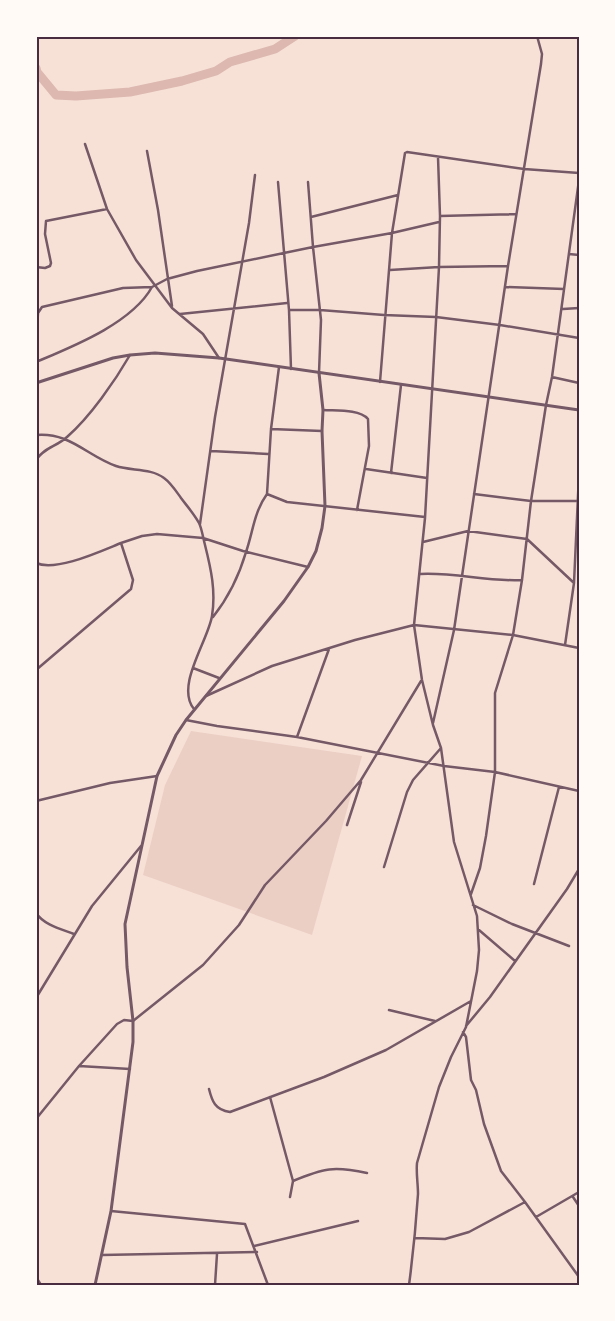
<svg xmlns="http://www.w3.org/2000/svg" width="615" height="1321" font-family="Merriweather,serif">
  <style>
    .green { fill: #ebcfc5 }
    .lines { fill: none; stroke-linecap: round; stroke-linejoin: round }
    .river { stroke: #dcb8b0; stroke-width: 9 }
    .minor { stroke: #755966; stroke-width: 2.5 }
    .tertiary { stroke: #755966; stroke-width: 3 }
    .neatline { fill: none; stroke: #4a2c40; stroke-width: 2 }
  </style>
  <rect width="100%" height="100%" fill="#f7e1d7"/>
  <path class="green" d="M191 731 362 756 312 935 143 875 165 785Z"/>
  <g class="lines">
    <path class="river" d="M36 68 37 72 56 95 76 96 130 92 182 81 216 71 230 62 275 49 295 36"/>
    <path class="minor" d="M85 144 107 209 136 260 172 308 203 334 219 358
      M147 151 158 210 172 306
      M278 182 289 310 291 369
      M308 182 313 247 321 320 319 373
      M440 216 516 214
      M311 217 398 195
      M569 254 579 255
      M36 267 45 268 50 266 51 263 45 234 46 221 107 209
      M390 270 439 267 508 266
      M506 287 564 289
      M563 309 579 308
      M289 310H320L384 315 436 317 500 325 579 338
      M180 314 287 303
      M36 346 38 313 42 307 123 288 152 287 167 279 197 271 313 247 392 233 439 222
      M36 362C74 346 132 323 152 287
      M279 367 271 429 267 494 287 502 425 517
      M552 377 579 383
      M380 382 392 233 405 153 407 152 524 169 579 173
      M323 410C336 411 359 409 368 419L369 446 357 510
      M271 429 322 431
      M36 435C70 432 87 456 116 466 131 471 151 468 164 478 171 483 176 491 181 498 187 506 194 514 199 523 202 529 203 538 205 545 211 569 216 591 212 616 208 641 175 686 194 709
      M211 451 268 454
      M36 460C45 447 56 447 67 437 90 417 115 381 130 355
      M366 469 427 478
      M391 473 401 385
      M474 494 531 501H579
      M200 524 215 417 249 223 255 175
      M423 542 468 531 527 539 574 583
      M36 563C56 572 101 551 121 543
      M420 574C455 572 487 582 522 580
      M213 617C228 598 239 576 246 552 253 532 254 512 267 494
      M565 645 574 583 579 474
      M193 668 219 678
      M36 670 131 589 133 580 121 543 142 536 157 534 203 538 243 551 308 567
      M206 696 272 666 355 640 414 625 513 635 579 648
      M186 720 217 726 297 737 444 766 495 772 579 791
      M433 723 454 630 508 266 541 64 542 54 537 36
      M297 737 329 649
      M36 801 110 783 157 776
      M347 825 361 782
      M384 867 407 792 413 780 441 748
      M534 884 559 787
      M471 894 480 868 486 836 495 772V693L513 635 522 580 531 501 546 405 552 377 579 180
      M473 905 512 924 569 946
      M36 913C44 925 61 929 74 934
      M479 930 515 961
      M36 998 92 906 141 846
      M389 1010 435 1021
      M466 1026 490 997 567 889 579 869
      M463 1032 466 1037 471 1080 476 1090 484 1124 501 1171 525 1202
      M79 1066 130 1069
      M209 1089C212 1101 215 1110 230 1112L324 1077 386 1050 471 1001
      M270 1097 293 1181 290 1197
      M36 1119 79 1066 117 1024 124 1020 133 1021 203 965 239 925 265 885 326 821 361 780 421 681
      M293 1181C324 1168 334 1166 367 1173
      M573 1197 579 1206
      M111 1211 245 1224 268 1285
      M536 1217 579 1192
      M415 1238 445 1239 469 1232 525 1202 579 1277
      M254 1246 358 1221
      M102 1255 257 1252
      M36 1277 41 1285
      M215 1285 217 1254
      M409 1285C413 1255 416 1224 418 1194 418 1183 416 1174 417 1163L439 1087 451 1057 466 1027 477 971 479 950 477 916 454 842 441 748 433 725 422 680 414 625 425 518 439 267 440 216 438 157"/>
    <path class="tertiary" d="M36 383 113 358 130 355 155 353 219 358 579 410
      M95 1285 111 1211 133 1042V1021L127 967 125 924 157 776 176 735 186 720 284 601 308 567 316 551 322 528 325 506 322 431 323 410 319 373"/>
  </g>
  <rect width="615" height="1321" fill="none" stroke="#fffaf5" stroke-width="75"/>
  <rect x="38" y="38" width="540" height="1246" class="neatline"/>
</svg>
